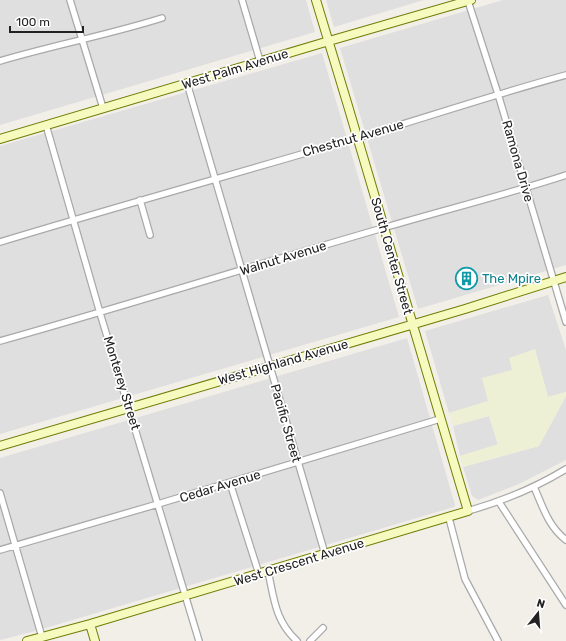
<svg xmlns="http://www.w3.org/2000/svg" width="566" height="641" font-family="Rubik,sans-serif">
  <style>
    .residential { fill: #e0dfdf }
    .farmland { fill: #eef0d5 }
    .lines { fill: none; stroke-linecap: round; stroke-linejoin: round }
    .street-casing { stroke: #a9a9a9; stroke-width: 8 }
    .secondary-casing { stroke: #707d05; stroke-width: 10 }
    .street { stroke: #fff; stroke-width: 5.5 }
    .secondary { stroke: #f7fabf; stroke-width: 8 }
    .labels { text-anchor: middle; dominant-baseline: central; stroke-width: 3.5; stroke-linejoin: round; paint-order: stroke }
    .street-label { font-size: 13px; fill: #222; stroke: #fff }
    .culture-label { font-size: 13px; fill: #0d838f; stroke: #fff; text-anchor: start }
  </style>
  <rect width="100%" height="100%" fill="#f2efe9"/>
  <path class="residential" d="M0 0H306L315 32 0 125Z
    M326 0H424L334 27Z
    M503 0H566V265L418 309 340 48Z
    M322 53 399 317 0 434V146Z
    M548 295 566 350V392L548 397 535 350 512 370 489 401 449 413 425 331Z
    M407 338 455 505 454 507 32 632 0 640V458Z
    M566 396V460L519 484 478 500 472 496 463 467 539 446Z
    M489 416 498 445 460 456 453 426Z"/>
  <path class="farmland" d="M535 349 548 397 566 392V396L539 446 463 467 460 456 498 444 489 416 453 426 449 413 488 401 482 378 512 370 509 358Z"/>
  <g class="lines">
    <defs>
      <path id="street" d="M70 0 103 108
        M242 0 260 61
        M468 1 498 94 566 322
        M0 61C54 45 108 35 162 18
        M187 83 325 554
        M46 125 100 313 199 641
        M140 200 150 235
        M0 242C119 206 238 173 357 138 427 117 496 94 566 75
        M0 341C128 305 255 265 383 228 444 210 505 195 566 175
        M230 483 259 574
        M534 487C543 507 548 526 566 540
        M0 493 42 637
        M499 502 566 605
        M468 511C503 501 535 488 566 469
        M449 518 465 579 498 641
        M0 550 158 504 440 419
        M268 571C274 598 275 621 297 641
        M310 641 323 628"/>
      <path id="secondary" d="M0 139 329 41 471 0
        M0 446 465 309 566 277
        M90 624 95 641
        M27 641 90 624 468 511C417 341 368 170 316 0"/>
    </defs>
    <use href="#street" class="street-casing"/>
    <use href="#secondary" class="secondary-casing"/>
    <use href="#street" class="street"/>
    <use href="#secondary" class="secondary"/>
  </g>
  <defs>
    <symbol id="building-ring" viewBox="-11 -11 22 22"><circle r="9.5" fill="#fff" stroke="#0f9aa8" stroke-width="1.5"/><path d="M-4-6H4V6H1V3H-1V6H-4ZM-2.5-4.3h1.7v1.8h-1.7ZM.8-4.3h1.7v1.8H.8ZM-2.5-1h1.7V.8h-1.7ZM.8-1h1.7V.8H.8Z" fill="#0f9aa8"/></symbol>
  </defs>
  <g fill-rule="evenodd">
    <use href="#building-ring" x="454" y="266" width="25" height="25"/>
  </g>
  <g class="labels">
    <g class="street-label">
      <text transform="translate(235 69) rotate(-17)">West Palm Avenue</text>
      <text transform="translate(353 138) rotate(-16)">Chestnut Avenue</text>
      <text transform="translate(518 161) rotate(74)">Ramona Drive</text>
      <text transform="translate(392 256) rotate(74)">South Center Street</text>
      <text transform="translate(283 258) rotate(-17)">Walnut Avenue</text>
      <text transform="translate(283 362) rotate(-16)">West Highland Avenue</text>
      <text transform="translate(122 383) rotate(73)">Monterey Street</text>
      <text transform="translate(286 423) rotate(74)">Pacific Street</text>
      <text transform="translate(220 486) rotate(-17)">Cedar Avenue</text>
      <text transform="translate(299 562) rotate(-17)">West Crescent Avenue</text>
    </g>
    <g class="culture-label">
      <text x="482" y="278">The Mpire</text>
    </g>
  </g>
  <g transform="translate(538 613) rotate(17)" stroke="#ffffff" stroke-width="3" paint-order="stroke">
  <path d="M0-3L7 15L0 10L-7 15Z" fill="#222222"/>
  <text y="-6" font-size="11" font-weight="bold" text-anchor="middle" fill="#222222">N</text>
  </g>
  <path d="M10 26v6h73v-6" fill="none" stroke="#222222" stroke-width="2"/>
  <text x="16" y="26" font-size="12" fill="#222222" stroke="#ffffff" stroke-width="3" paint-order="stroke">100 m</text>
</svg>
